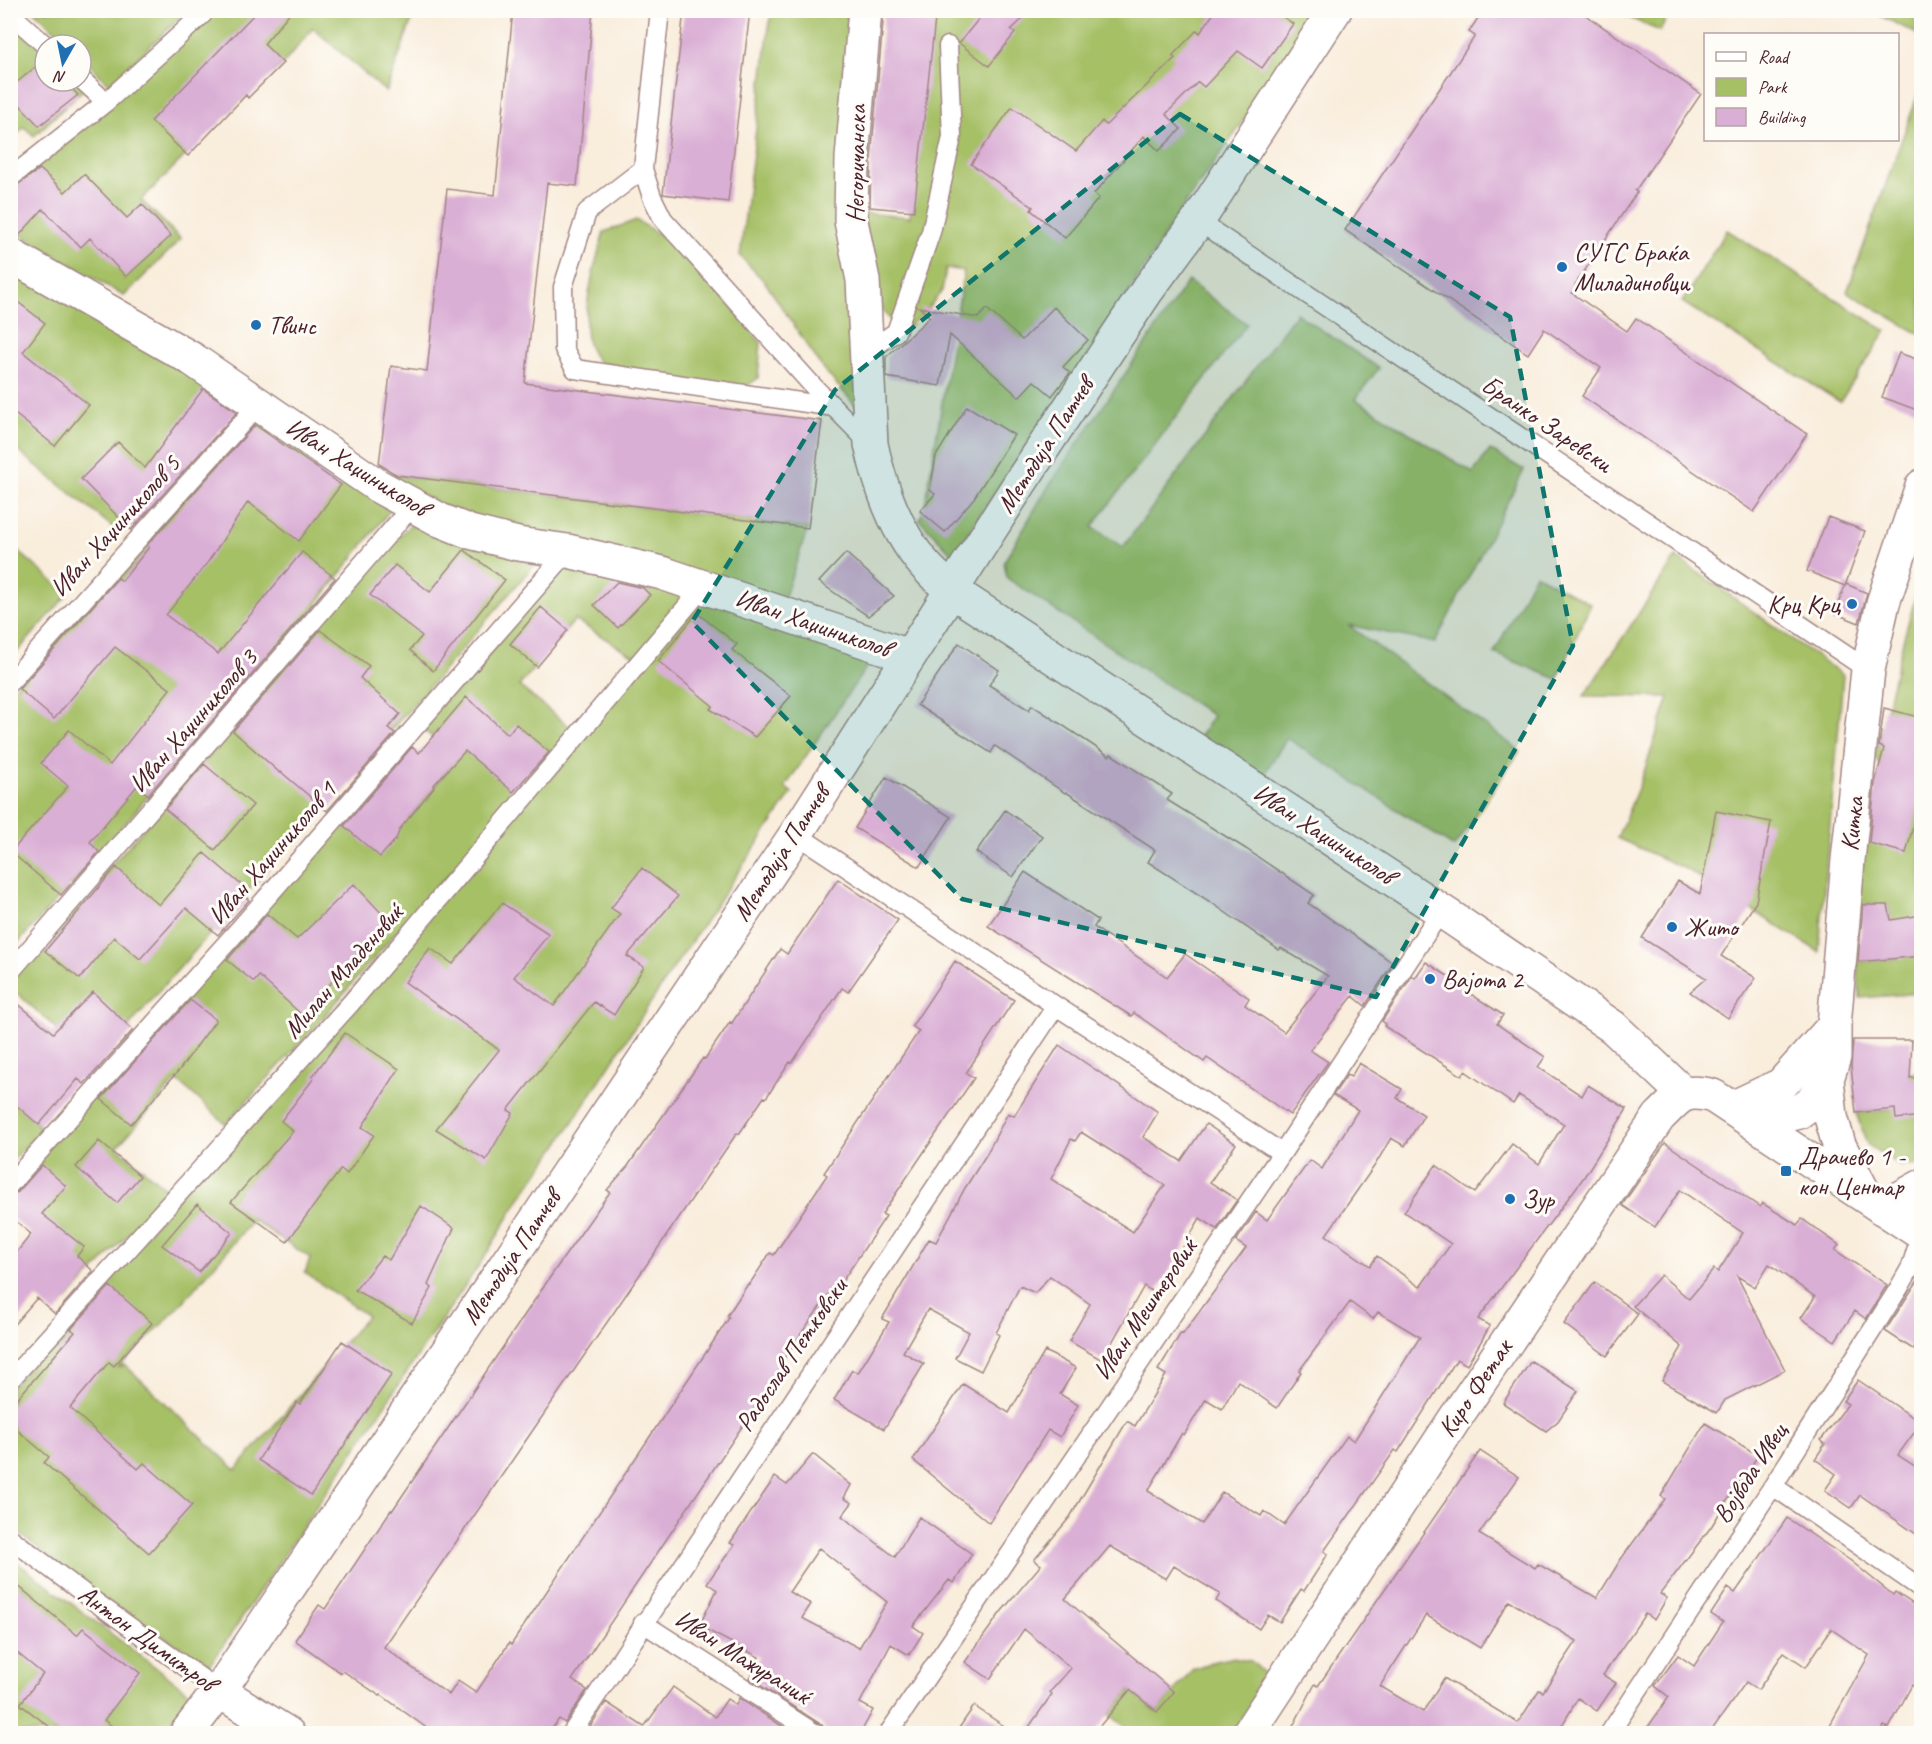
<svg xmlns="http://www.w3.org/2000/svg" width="1932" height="1744" font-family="Caveat,sans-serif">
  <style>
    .green { fill: #a6c066; stroke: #787048; stroke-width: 1.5; fill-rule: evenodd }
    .building { fill: #daafd5; fill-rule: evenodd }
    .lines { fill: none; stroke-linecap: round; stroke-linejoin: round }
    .lane-casing { stroke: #a28684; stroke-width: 21 }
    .street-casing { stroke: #a28684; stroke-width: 36 }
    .secondary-casing { stroke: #a28684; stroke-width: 36 }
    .lane { stroke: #fff; stroke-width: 18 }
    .street { stroke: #fff; stroke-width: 33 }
    .secondary { stroke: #fff; stroke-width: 33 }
    .marked { fill: #0f766e; fill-opacity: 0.2; stroke: #0f766e; stroke-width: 4.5; stroke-dasharray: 12 8; stroke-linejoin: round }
    .poi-dot { fill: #1f6fb2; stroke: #fdfcf7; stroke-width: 2 }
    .labels { text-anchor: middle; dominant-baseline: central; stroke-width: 6; stroke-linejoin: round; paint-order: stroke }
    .street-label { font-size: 26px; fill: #4a1f2b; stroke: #fdfcf7 }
    .poi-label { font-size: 26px; fill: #4a1f2b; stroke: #fdfcf7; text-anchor: start }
  </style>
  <rect width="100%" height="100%" fill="#fdfcf7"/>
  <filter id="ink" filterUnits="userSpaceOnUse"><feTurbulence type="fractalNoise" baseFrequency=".0167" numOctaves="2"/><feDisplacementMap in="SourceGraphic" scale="12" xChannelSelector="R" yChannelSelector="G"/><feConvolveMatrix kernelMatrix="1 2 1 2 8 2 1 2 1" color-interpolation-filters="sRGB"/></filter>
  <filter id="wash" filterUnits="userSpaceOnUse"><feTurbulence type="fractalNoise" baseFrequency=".008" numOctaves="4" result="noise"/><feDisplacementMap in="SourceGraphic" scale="24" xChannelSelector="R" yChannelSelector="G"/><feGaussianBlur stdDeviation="1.35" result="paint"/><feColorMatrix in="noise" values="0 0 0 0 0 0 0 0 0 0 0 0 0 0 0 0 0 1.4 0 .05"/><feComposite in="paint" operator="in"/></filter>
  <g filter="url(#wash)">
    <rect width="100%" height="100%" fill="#f9eddc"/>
    <path class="green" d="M34 11H187L109 85 81 55V45H71Z
      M211 11H415L386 92 313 28 284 63 244 97 141 200 181 239 124 296 11 229V191L56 146Z
      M771 11H858L864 415 823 369 765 282 740 256Z
      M932 11H1316L1236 132 1182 208 1077 373 953 555 919 519 924 511 964 271 946 268 942 291 924 313 901 334 882 309 862 213 910 217Z
      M1614 11H1671L1660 31Z
      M1870 11H1921V36L1873 12Z
      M10 14 45 46V81H80L86 87 34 136 24 127 11 140Z
      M1921 86V335L1847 292Z
      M636 220 665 238 719 291 761 343 758 378 737 393 608 373C602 366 595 359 591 351 577 326 596 259 604 232Z
      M1727 230 1886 331 1840 402 1682 302Z
      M10 264 234 399 120 533 11 445Z
      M1188 281 1247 324 1092 527 1123 547 1296 313 1379 368 1355 399 1473 473 1490 450 1524 470 1435 643 1348 625 1520 751 1454 847 1287 738 1255 789 1192 748 1213 716 1007 578 1004 562 1043 495Z
      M249 412 391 509 306 618 205 730 109 842 16 945 11 940V691Z
      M378 473 808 528 780 611 769 614 870 662 785 787 792 793 670 973 557 1146 520 1198 489 1250 210 1665 117 1609 11 1527V1387L69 1326 461 861 422 902 315 1027 226 1124 177 1080 117 1147 169 1191 61 1306 40 1230 11 1203V1189L367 782 409 818 457 758 420 727 567 557 518 544ZM575 620 639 659 581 736 519 686ZM253 1220 310 1258 305 1273 367 1316 236 1470 125 1365 118 1368 178 1308Z
      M410 525 471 540 546 551 438 677 152 999 97 1065 11 988V977L208 757 261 690 317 625Z
      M11 545 68 594 11 659Z
      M1676 557 1843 675C1836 767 1826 860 1819 952L1688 870 1617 838 1641 781 1669 697 1584 696Z
      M1535 574 1591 604 1557 679 1494 653Z
      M1921 578V993L1860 998 1857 962 1897 958 1888 905H1852L1864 838 1882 770 1875 756 1903 641Z
      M1921 1072V1164L1900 1166 1867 1144 1856 1113 1891 1110V1075Z
      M10 1097 42 1129 11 1162H10Z
      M10 1557 192 1695 163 1733H11Z
      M1231 1658 1251 1661 1278 1686 1248 1733H1133L1109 1714 1130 1690 1157 1712 1193 1669 1215 1661Z"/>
    <g id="blocks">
      <path class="building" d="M258 10H292L264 44 283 63 248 98 246 95 188 156 151 121Z
        M513 10H593L577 186 547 183 525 383 822 421 808 528 397 475 379 464 391 366 427 371 447 189 495 195Z
        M684 10H750L728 202 663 194Z
        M884 10H936L914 211 870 207 871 159Z
        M986 10H1032L1011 30 1015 33 989 66 959 43Z
        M1216 10H1274L1293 24 1262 68 1238 51 1204 87 1198 82 1166 114 1181 129 1159 151 1144 136 1094 194 1099 198 1065 238 1031 210 1033 207 971 164 1012 107 1076 151 1102 121 1106 125 1175 58 1172 56 1197 30 1200 33Z
        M1483 10H1578L1701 94 1635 191 1637 192 1575 285 1576 286 1572 293 1627 331 1636 318 1807 434 1754 512 1582 396 1601 368 1544 329 1528 354 1345 230 1475 36 1469 32Z
        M45 59V81H64L78 95 39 126 10 94V88Z
        M40 169 65 192 84 174 127 218 142 204 171 236 126 277 90 238 81 247 43 209 17 238 10 236V190Z
        M10 296 45 323 23 352 89 405 55 446 10 410Z
        M919 307 978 318 987 309 1022 340 1054 307 1088 340 1063 367 1070 373 1052 396 1034 381 1019 397 950 335 940 386 886 377V357L930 317Z
        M1899 353 1922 361V412L1882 397Z
        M203 389 237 412 131 530 81 479 118 442 145 468Z
        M967 406 1014 435 974 498 945 532 920 511 935 494 930 490 936 456Z
        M255 425 341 485 299 541 248 502 208 562 166 615 218 654 302 552 335 578 148 795 137 786 90 842 99 852 61 895 11 852 68 786 41 763 69 730 110 765 170 689 115 647 54 719 19 689 118 578 122 581 149 547 147 545Z
        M1828 517 1865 531 1845 586 1807 571Z
        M464 550 505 580 433 671 410 650 422 636 370 595 395 565 430 592Z
        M846 553 894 596 868 616 819 582Z
        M617 582 643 588 650 595 618 628 594 605Z
        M1846 584 1867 593 1859 623 1834 613Z
        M541 607 568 630 537 667 510 644Z
        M697 613 737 644 732 650 791 696 755 737 710 709 713 706 658 661Z
        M320 630 369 666 360 678 400 714 388 728 395 733 327 811 281 772 280 773 233 731Z
        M959 643 999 670 989 685 1029 710 1032 705 1109 756 1111 754 1172 794 1167 800 1246 849 1314 895 1308 903 1393 963 1365 1006 1353 996 1310 1050 1328 1062 1290 1115 1207 1058 1204 1062 1134 1013 1131 1016 988 926 1025 872 1098 920 1094 927 1167 977 1185 954 1249 998 1245 1005 1284 1032 1328 976 1281 948 1279 950 1212 903 1148 862 1155 850 1066 792 1065 793 995 746 991 753 917 705Z
        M466 697 508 734 516 724 549 752 513 792 465 751 433 786 434 787 400 829 396 839 380 857 344 826 412 747 419 753Z
        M1884 708 1922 718V792L1906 853 1869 843 1875 783 1884 748 1879 746Z
        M204 764 253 805 215 850 165 809Z
        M886 777 951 817 919 867 855 828Z
        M1005 810 1042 836 1013 877 976 852Z
        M1716 811 1771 822 1756 902 1721 956 1756 978 1728 1018 1690 992 1706 978 1642 938 1678 881 1700 894Z
        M204 853 246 889 241 893 249 900 218 935 186 908 140 959 114 937 80 979 45 951 116 867 159 905Z
        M642 868 678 896 627 956 644 967 614 1015 594 1002 508 1110 513 1113 486 1160 436 1129 499 1050 405 982 430 948 453 964 502 903 549 934 514 977 554 1006 620 914 611 908Z
        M838 879 898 920 848 992 842 988 792 1063 790 1062 766 1098 764 1097 739 1134 737 1133 384 1647 449 1695 458 1681 476 1693 509 1643 511 1645 729 1318 727 1316 748 1284 749 1285 770 1253 774 1255 827 1175 824 1173 919 1031 912 1026 955 961 1014 1000 966 1073 974 1078 882 1214 886 1216 839 1286 836 1284 779 1365 782 1367 572 1680 587 1690 565 1723 559 1719 548 1734H435L381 1695 380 1696 343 1671 341 1673 295 1640 319 1605 325 1609 391 1510 392 1511 557 1267 610 1192 607 1190 628 1166 703 1058 705 1059 730 1022 732 1023 780 949 787 954Z
        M354 884 388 920 302 1015 259 976 254 982 227 960 267 914 297 939Z
        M1863 905H1888L1891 920 1922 915V956L1858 962Z
        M1426 962 1468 989 1466 991 1503 1015 1497 1024 1545 1057 1538 1067 1582 1096 1588 1085 1627 1109 1584 1177 1478 1319 1490 1326 1467 1365 1457 1359 1398 1452 1395 1450 1324 1551 1328 1554 1304 1591 1301 1589 1280 1622 1268 1615 1259 1629 1216 1601 1220 1594 1174 1566 1166 1579 1110 1546 1065 1599 1174 1692 1157 1712 1130 1690 1093 1734H1024L1052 1694 1050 1692 1071 1668 1024 1629 990 1679 965 1662 1001 1612 1041 1565 1034 1560 1070 1517 1127 1421 1135 1426 1166 1375 1158 1370 1181 1333 1183 1334 1246 1248 1236 1241 1256 1212 1267 1220 1310 1160 1322 1169 1358 1110 1333 1095 1347 1075 1351 1077 1359 1063 1402 1089 1397 1098 1424 1115 1405 1146 1391 1138 1375 1165 1326 1235 1370 1266 1377 1256 1420 1287 1451 1244 1404 1212 1436 1165 1475 1193 1512 1144 1539 1164 1564 1124 1519 1095 1513 1104 1465 1071 1462 1076 1384 1026 1386 1024 1382 1021 1412 976 1415 978ZM1350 1302 1373 1319 1378 1312 1420 1337 1354 1441 1347 1436 1284 1525 1264 1511 1261 1516 1222 1492 1202 1524 1148 1491 1182 1433 1184 1435 1206 1399 1222 1409 1238 1381 1277 1408 1301 1372 1299 1371Z
        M93 992 133 1030 84 1084 78 1079 39 1125 10 1100V997L53 1033Z
        M190 1000 216 1020 180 1069 131 1124 101 1099Z
        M345 1033 399 1069 362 1127 374 1135 347 1174 341 1169 287 1242 231 1202 293 1131 281 1121 314 1078 312 1077Z
        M1853 1040H1912L1910 1078 1922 1077V1116L1896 1119 1895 1109 1856 1113 1851 1066Z
        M1059 1045 1158 1112 1143 1137 1181 1161 1206 1124 1236 1144 1210 1182 1237 1200 1217 1229 1200 1218 1156 1294 1144 1286 1102 1360 1069 1341 1090 1304 1050 1276 1035 1293 1020 1286 996 1333 999 1335 981 1371 955 1358 969 1332 928 1309 903 1352 924 1364 884 1429 834 1400 852 1370 858 1373 889 1322 882 1319 929 1239 936 1242 965 1188 986 1155 1008 1113 1014 1116ZM1081 1132 1165 1185 1133 1232 1051 1179 1071 1139 1075 1141Z
        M99 1141 140 1176 117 1203 76 1167Z
        M1665 1143 1760 1207 1762 1203 1797 1225 1802 1219 1839 1245 1835 1250 1887 1285 1866 1319 1855 1311 1835 1341 1801 1318 1815 1297 1769 1264 1755 1287 1737 1276 1785 1370 1725 1400 1717 1413 1662 1381 1682 1347 1633 1306 1661 1275 1689 1299 1714 1269 1718 1272 1743 1233 1680 1190 1655 1227 1622 1205Z
        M42 1165 66 1186 42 1214 84 1247 77 1256 93 1271 55 1314 37 1298 10 1329V1261L31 1234 10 1216V1195L18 1192Z
        M197 1204 232 1233 199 1272 162 1245Z
        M421 1206 454 1228 428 1285 432 1288 412 1323 355 1290 382 1256 389 1260Z
        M1922 1274V1355L1885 1331Z
        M1595 1282 1638 1314 1607 1356 1564 1324Z
        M110 1286 152 1323 114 1366 109 1362 70 1408 138 1469 144 1463 192 1505 149 1553 44 1463 49 1457 10 1424V1407L75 1332 71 1329Z
        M342 1341 392 1374 311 1495 258 1460 297 1402 300 1404Z
        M1045 1351 1076 1368 1060 1394 1078 1405 1060 1437 1048 1430 989 1523 913 1460 963 1384 1009 1413Z
        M1531 1361 1578 1391 1558 1421 1546 1431 1503 1403Z
        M1858 1380 1921 1423 1898 1455 1922 1471V1538L1860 1495 1851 1508 1825 1490 1836 1474 1815 1459 1825 1444 1821 1440 1848 1404 1843 1401Z
        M1705 1423 1758 1455 1744 1478 1742 1477 1711 1527 1660 1594 1667 1598 1654 1620 1645 1614 1603 1675 1616 1683 1597 1711 1578 1698 1557 1734H1289L1315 1684 1318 1686 1480 1451 1519 1477 1479 1534 1535 1568 1538 1564 1597 1598 1621 1559 1665 1499 1661 1496ZM1509 1601 1577 1641 1543 1692 1539 1690 1518 1723 1444 1678 1423 1712 1380 1686 1426 1615 1480 1648Z
        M813 1454 851 1485 844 1498 852 1503 842 1516 895 1557 919 1517 972 1554 954 1583 949 1580 913 1626 923 1633 909 1655 891 1644 860 1703 873 1710 860 1734H827L822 1725 749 1678 759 1657 699 1626 717 1590 707 1583 734 1545 730 1543 775 1477 787 1485ZM819 1548 887 1602 859 1648 802 1618 811 1604 789 1592Z
        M1787 1518 1851 1561 1893 1595 1895 1592 1922 1610V1692L1912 1685 1889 1728 1884 1726 1880 1734H1825L1869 1655 1831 1629 1806 1667 1784 1652 1758 1690 1746 1682 1709 1734H1643L1669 1697 1655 1686 1678 1655 1694 1666 1723 1622 1711 1614 1728 1588 1735 1593Z
        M10 1579 77 1635 83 1628 140 1673 104 1720 122 1734H59L20 1704 43 1674 10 1647Z
        M673 1687 715 1717 727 1699 736 1705 739 1698 794 1734H585L606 1702 644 1727Z
        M974 1706 1016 1734H955Z"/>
    </g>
  </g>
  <g filter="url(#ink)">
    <use href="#blocks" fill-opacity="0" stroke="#a28684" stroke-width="1.5"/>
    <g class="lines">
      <defs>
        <path id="lane" d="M660 10 643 169 652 197 663 219 813 386 869 443
          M10 13 45 45
          M81 79 106 102
          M643 169 587 212 563 287 564 349 575 369 834 407
          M10 178 106 102 203 14
          M1198 221 1868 670
          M867 352 896 332 931 232 952 137 948 46
          M10 682 259 404
          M796 834 1056 1006 1282 1153
          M10 972 414 504
          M10 1184 241 927 568 551
          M10 1380 351 1003 704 586
          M1773 1486 1922 1589
          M10 1538 94 1601 219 1691
          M643 1623 816 1734
          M571 1734 1056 1006
          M888 1734 1282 1153 1441 911
          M1609 1734 1773 1486 1899 1288 1911 1267 1921 1234"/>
        <path id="street" d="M865 10 852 158 851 221 863 280 871 444C880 486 896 532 925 565 933 574 943 583 952 591L1452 918 1613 1027 1684 1094
          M10 255 192 359 378 486 440 520 470 532 518 544 568 551 662 573 909 656
          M1882 1208 1922 1186
          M219 1691 288 1734
          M186 1734 219 1691 796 834 1020 483 1146 292 1198 221 1335 10"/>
        <path id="secondary" d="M1827 1079 1831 1117 1839 1145 1865 1195
          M1732 1108 1781 1085 1834 1026
          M1754 1123 1799 1112 1810 1104 1827 1079 1834 1057V1026L1848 860 1868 670 1883 603 1922 486
          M1248 1734 1454 1420 1659 1117C1680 1097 1682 1088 1713 1096L1922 1234"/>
      </defs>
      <use href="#lane" class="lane-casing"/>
      <use href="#street" class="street-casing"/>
      <use href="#secondary" class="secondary-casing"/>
      <use href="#lane" class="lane"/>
      <use href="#street" class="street"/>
      <use href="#secondary" class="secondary"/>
    </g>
  </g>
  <path class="marked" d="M1180 114 1510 317 1573 646 1376 997 962 899 692 622 835 390Z"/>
  <g class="poi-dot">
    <circle cx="1562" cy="267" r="6"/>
    <circle cx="256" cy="325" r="6"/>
    <circle cx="1852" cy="604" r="6"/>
    <circle cx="1672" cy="927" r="6"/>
    <circle cx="1430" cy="979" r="6"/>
    <rect x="1780" y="1165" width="12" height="12" rx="3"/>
    <circle cx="1510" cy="1199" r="6"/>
  </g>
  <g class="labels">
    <g class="street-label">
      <text transform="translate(856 164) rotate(-89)">Негоричанска</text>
      <text transform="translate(1547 424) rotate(34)">Бранко Заревски</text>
      <text transform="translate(1045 445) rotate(-57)">Методија Патчев</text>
      <text transform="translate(357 467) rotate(32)">Иван Хаџиниколов</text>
      <text transform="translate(115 526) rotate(-48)">Иван Хаџиниколов 5</text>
      <text transform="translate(813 623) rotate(19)">Иван Хаџиниколов</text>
      <text transform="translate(193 721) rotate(-49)">Иван Хаџиниколов 3</text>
      <text transform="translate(1852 824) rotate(-84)">Китка</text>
      <text transform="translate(1324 834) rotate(33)">Иван Хаџиниколов</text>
      <text transform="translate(272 853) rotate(-49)">Иван Хаџиниколов 1</text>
      <text transform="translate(781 853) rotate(-57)">Методија Патчев</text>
      <text transform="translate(343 971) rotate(-49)">Милан Младеновиќ</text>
      <text transform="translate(511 1257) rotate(-56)">Методија Патчев</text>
      <text transform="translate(1145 1309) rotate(-56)">Иван Мештеровиќ</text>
      <text transform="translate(791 1355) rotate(-56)">Радослав Петковски</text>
      <text transform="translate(1475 1388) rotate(-56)">Киро Фетак</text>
      <text transform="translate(1750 1473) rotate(-57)">Војвода Ивец</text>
      <text transform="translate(147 1638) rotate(36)">Антон Димитров</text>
      <text transform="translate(743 1657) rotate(32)">Иван Мажураниќ</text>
    </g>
    <g class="poi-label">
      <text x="1574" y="252">СУГС Браќа<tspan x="1574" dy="30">Миладиновци</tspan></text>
      <text x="268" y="325">Твинс</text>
      <text x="1840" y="604" text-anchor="end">Крц Крц</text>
      <text x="1684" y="927">Жито</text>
      <text x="1442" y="979">Вајота 2</text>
      <text x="1798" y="1156">Драчево 1 -<tspan x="1798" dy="30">кон Центар</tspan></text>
      <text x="1522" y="1199">Зур</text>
    </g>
  </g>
  <rect width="1932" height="1744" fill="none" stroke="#fdfcf7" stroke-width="36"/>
  <rect x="1704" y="33" width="195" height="108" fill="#fdfcf7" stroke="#b5a4a5" stroke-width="1.5"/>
  <rect x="1716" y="52" width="30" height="9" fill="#ffffff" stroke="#b5a4a5" stroke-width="1.5"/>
  <text x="1758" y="63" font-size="18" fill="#4a1f2b">Road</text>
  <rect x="1716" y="78" width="30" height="18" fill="#a6c066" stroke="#b5a4a5" stroke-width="1.5"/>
  <text x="1758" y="93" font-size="18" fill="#4a1f2b">Park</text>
  <rect x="1716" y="108" width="30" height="18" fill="#daafd5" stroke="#b5a4a5" stroke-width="1.5"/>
  <text x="1758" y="123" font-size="18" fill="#4a1f2b">Building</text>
  <g transform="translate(63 63) rotate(189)"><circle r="28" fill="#fdfcf7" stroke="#b5a4a5" stroke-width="1.5"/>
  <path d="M0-4.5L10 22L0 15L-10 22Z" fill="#1f6fb2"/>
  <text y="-9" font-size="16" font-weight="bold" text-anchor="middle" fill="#4a1f2b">N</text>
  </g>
</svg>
